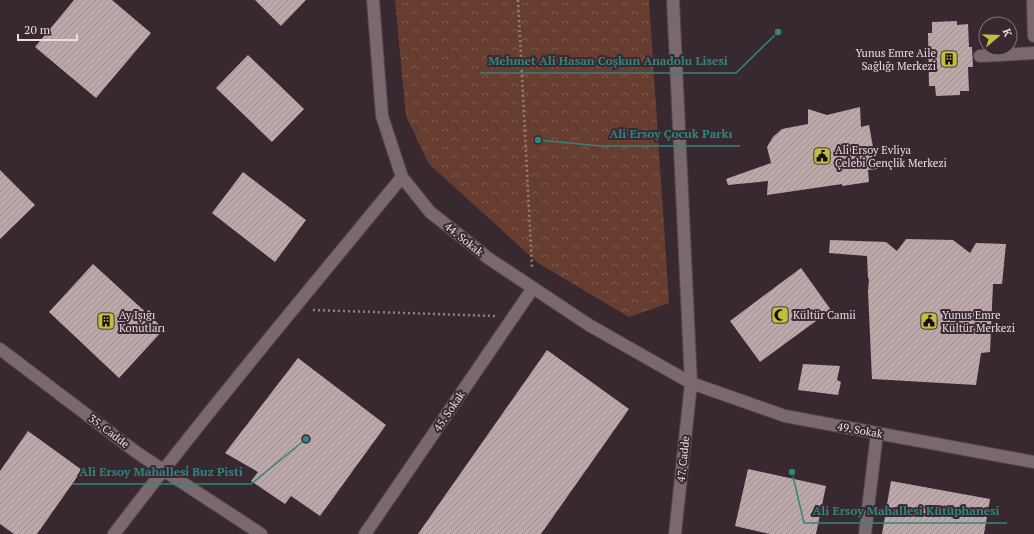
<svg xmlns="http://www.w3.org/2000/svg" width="1034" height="534" font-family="'PT Serif',serif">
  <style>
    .forest { fill: url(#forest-crowns) }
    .building { fill: url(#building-hatch) }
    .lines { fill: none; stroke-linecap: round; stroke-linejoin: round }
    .service-casing { stroke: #53464c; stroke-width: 14 }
    .minor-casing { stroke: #53464c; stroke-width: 14 }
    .tertiary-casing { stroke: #53464c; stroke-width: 14 }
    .secondary-casing { stroke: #53464c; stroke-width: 14 }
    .path { stroke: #8e8186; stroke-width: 2.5; stroke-dasharray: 2 3; stroke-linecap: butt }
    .service { stroke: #7a686f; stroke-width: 12 }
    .minor { stroke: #7a686f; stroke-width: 12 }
    .tertiary { stroke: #7a686f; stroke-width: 12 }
    .secondary { stroke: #7a686f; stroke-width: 12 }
    .labels { text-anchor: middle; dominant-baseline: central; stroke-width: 4; stroke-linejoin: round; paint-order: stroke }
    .poi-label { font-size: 11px; fill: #e8dde1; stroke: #382930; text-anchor: start }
    .street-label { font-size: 11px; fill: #e8dde1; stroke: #382930 }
    .leader { fill: none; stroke: #30857f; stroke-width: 1.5 }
    .callout-dot { fill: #30857f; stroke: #382930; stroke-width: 1.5 }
    .callout-label { font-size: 12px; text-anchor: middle; font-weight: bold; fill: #30857f; stroke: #382930; stroke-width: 4; stroke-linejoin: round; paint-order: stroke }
  </style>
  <defs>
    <pattern id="forest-crowns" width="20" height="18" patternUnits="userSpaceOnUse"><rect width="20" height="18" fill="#673d30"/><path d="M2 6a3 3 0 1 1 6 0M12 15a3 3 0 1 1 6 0" fill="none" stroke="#7d594e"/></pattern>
    <pattern id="building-hatch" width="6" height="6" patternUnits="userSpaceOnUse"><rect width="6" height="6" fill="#bda8a9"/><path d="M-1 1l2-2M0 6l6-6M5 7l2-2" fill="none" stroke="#9f8e90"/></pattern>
  </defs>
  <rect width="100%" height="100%" fill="#382930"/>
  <path class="forest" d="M395 0H649L669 303 629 317 538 263 429 164 406 116Z"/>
  <path class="building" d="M74 0H112L151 33 96 98 35 47Z
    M255 0H306L281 26Z
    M957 21V25L968 24 969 47H972L973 67H968L969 91H960V95L936 96 935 86H929L928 33H932V22Z
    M248 55 304 109 272 142 216 88Z
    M860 107 861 127 869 125 877 169 868 170 869 182 842 186V184L767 195 768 181 728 185 726 179 771 163 767 147 773 137 782 129 808 124V109L827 115Z
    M0 170 35 205 0 239Z
    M243 172 306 220 275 262 212 213Z
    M906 239 953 240 970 253 976 243 1006 244 1002 284H993L990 352 981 353 976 385 872 379 868 291 869 279 868 278 867 256 829 253 830 240 886 242 897 251Z
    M93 264 164 329 119 378 49 312Z
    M801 268 831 310 760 362 730 321Z
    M547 350 629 409 541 534H418Z
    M298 358 386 425 320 516 291 496 285 504 251 481 258 472 225 453Z
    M803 364 840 366 837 380 841 382 838 395 798 390Z
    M28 431 82 470 37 534H14L0 524V471Z
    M748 469 826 486 816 534H770L735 526Z
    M891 481 990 499 984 534H882Z"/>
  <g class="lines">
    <defs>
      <path id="service" d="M980 56 1034 53
        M865 534 877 433"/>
      <path id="minor" d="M373 0 382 116 402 177 430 212 488 258 589 325 691 383 785 416 1034 462
        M673 0 691 383
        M114 534C207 412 305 295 402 177
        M365 534 533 288"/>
      <path id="tertiary" d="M0 349 136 452 163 470 261 534
        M675 534 691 383"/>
      <path id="secondary" d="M1033 0 1034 36"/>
    </defs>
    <use href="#service" class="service-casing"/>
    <use href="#minor" class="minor-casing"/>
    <use href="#tertiary" class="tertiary-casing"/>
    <use href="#secondary" class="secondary-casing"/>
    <path class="path" d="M518 0 532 267
      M313 310 496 316"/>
    <use href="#service" class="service"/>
    <use href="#minor" class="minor"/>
    <use href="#tertiary" class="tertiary"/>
    <use href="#secondary" class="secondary"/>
  </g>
  <defs>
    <symbol id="building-square" viewBox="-11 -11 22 22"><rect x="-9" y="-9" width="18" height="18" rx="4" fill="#c0be40" stroke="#382930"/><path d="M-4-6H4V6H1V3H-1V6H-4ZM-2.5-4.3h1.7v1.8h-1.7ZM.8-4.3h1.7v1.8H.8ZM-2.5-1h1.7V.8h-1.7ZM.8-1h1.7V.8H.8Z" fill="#111"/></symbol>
    <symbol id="civic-square" viewBox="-11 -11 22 22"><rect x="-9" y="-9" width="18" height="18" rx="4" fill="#c0be40" stroke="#382930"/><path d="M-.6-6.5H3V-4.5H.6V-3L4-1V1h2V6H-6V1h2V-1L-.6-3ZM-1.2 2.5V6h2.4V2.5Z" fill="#111"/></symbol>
    <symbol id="mosque-square" viewBox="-11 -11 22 22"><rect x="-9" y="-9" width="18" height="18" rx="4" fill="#c0be40" stroke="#382930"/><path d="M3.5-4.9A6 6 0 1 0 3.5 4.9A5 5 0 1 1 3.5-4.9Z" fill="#111"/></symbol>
  </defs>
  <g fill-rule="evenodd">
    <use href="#building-square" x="939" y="49" width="20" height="20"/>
    <use href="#civic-square" x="812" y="146" width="20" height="20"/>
    <use href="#mosque-square" x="770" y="305" width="20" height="20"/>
    <use href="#building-square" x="96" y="311" width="20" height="20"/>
    <use href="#civic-square" x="919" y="311" width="20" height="20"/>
  </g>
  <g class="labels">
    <g class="poi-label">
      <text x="936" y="53" text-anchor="end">Yunus Emre Aile<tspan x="936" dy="13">Sağlığı Merkezi</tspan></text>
      <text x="835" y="150">Ali Ersoy Evliya<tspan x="835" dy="13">Çelebi Gençlik Merkezi</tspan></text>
      <text x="119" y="315">Ay Işığı<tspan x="119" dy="13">Konutları</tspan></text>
      <text x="793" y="315">Kültür Camii</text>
      <text x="942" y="315">Yunus Emre<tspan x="942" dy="13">Kültür Merkezi</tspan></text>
    </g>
    <g class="street-label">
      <text transform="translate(464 239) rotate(39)">44. Sokak</text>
      <text transform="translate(449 411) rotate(-56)">45. Sokak</text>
      <text transform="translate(860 430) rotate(10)">49. Sokak</text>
      <text transform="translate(109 431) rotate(37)">35. Cadde</text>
      <text transform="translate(683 459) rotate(-84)">47. Cadde</text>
    </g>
  </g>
  <path class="leader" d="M778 32L736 73H480M538 140L601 146H740M306 439L251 484H72M792 472L804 523H1007"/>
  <g class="callout-dot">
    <circle cx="778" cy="32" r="4"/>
    <circle cx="538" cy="140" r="4"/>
    <circle cx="306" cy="439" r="4"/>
    <circle cx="792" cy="472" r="4"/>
  </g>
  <g class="callout-label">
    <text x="608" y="65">Mehmet Ali Hasan Coşkun Anadolu Lisesi</text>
    <text x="671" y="138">Ali Ersoy Çocuk Parkı</text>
    <text x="161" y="476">Ali Ersoy Mahallesi̇ Buz Pisti</text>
    <text x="906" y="515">Ali Ersoy Mahallesi Kütüphanesi</text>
  </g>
  <g transform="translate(998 36) rotate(71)"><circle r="19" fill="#382930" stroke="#7e7177"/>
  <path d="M0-3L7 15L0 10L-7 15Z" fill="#c0be40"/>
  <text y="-6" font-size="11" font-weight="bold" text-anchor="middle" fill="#e8dde1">K</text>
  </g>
  <path d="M18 34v6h59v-6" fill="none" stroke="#e8dde1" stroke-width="2"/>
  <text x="24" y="34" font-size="12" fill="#e8dde1" stroke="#382930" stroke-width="3" paint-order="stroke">20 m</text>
</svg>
